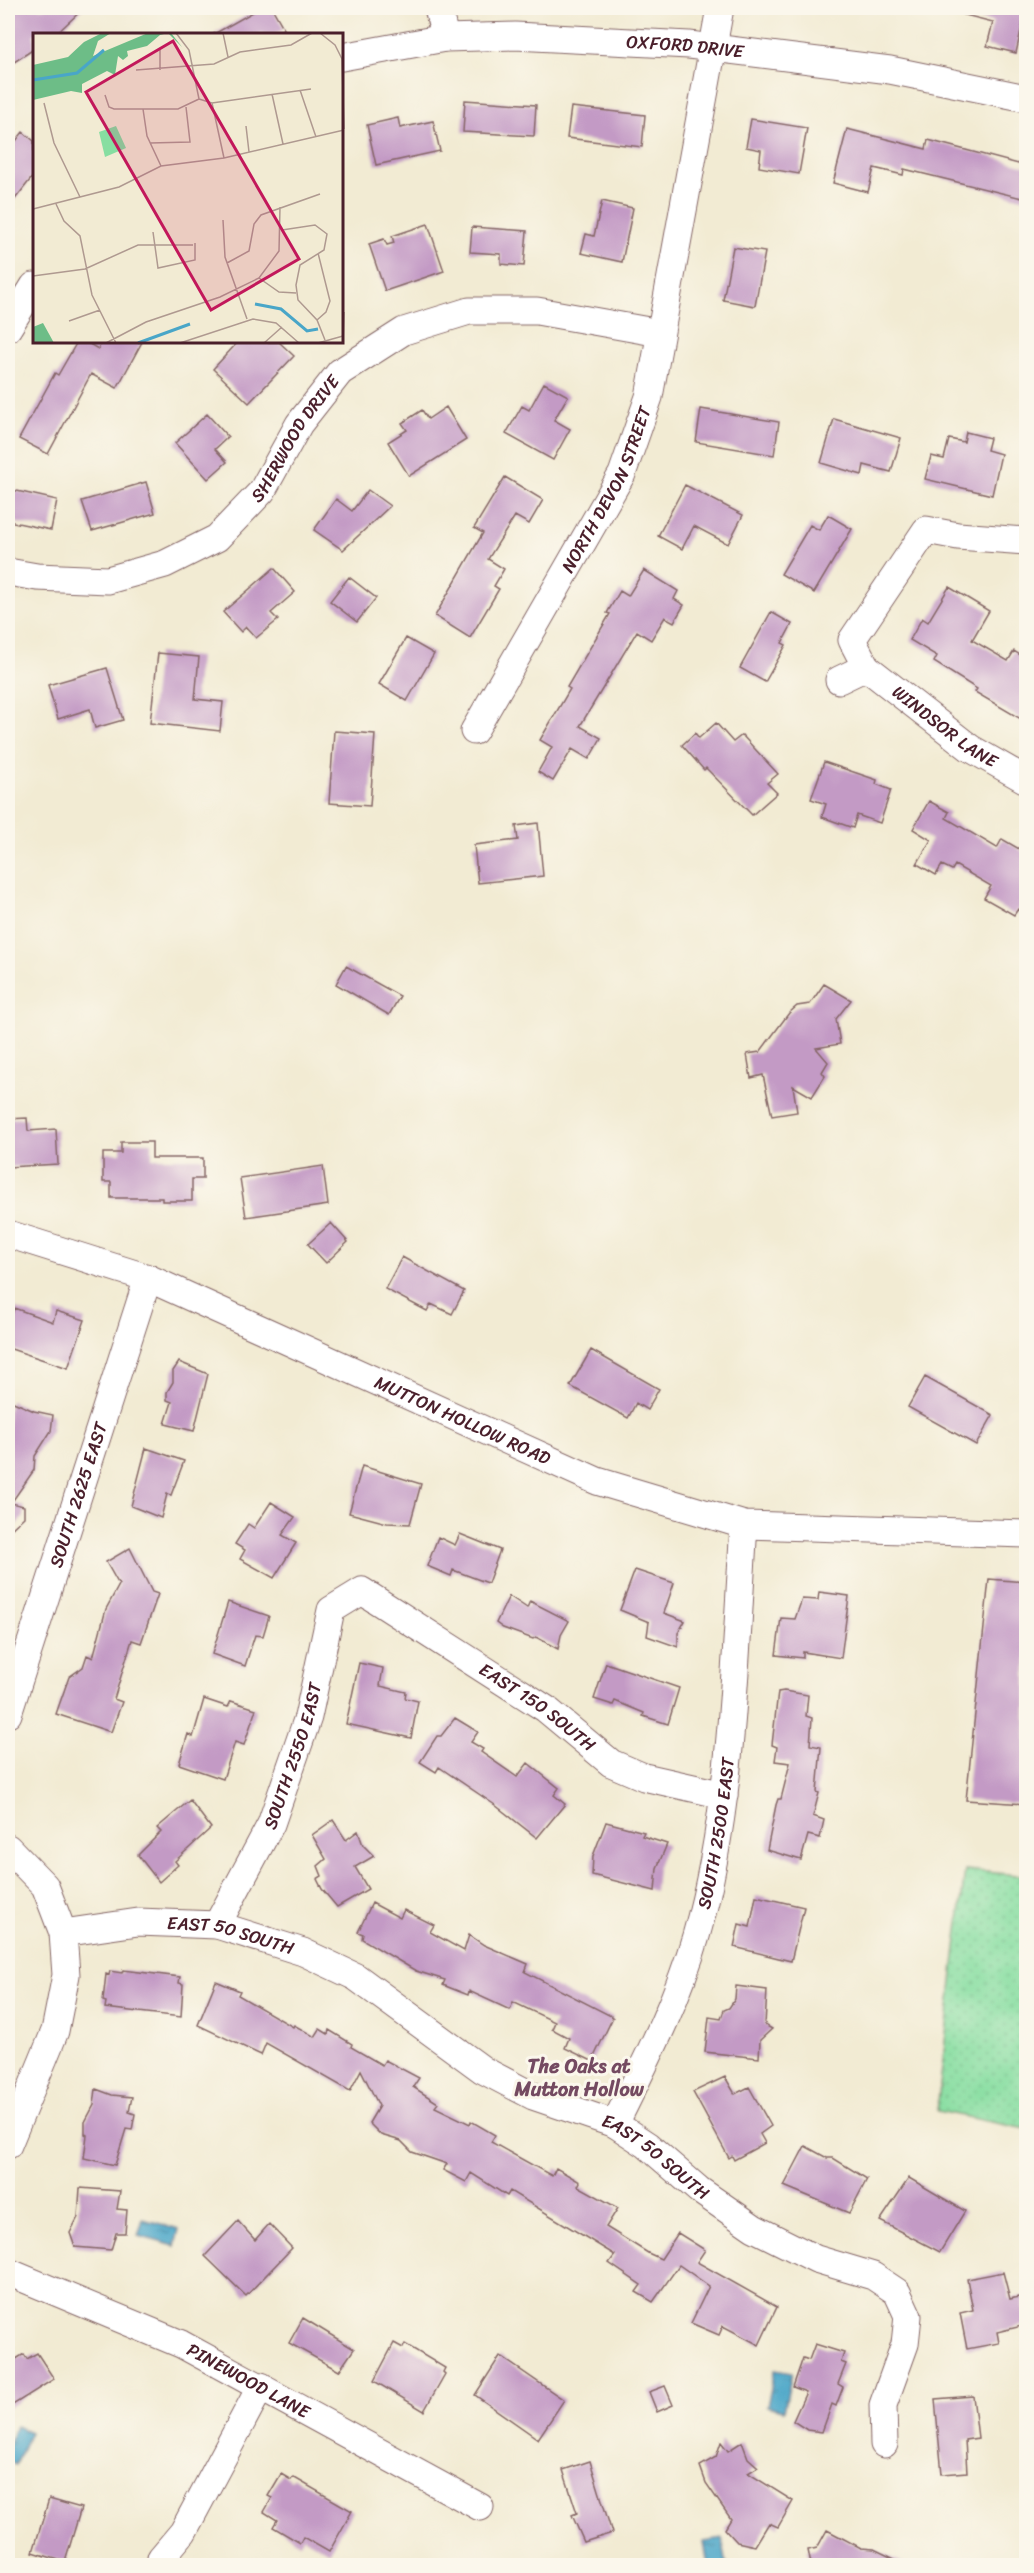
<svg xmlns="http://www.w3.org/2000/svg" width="1034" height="2573" font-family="Sriracha,sans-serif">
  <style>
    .grass { fill: url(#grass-dots); stroke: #687e66; stroke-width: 1.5 }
    .water { fill: url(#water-ripples); stroke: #4a627a; stroke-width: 1.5 }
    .building { fill: #c39ac5 }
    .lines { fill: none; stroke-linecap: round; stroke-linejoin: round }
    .minor-casing { stroke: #856666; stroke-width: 29 }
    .minor { stroke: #fff; stroke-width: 27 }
    .labels { text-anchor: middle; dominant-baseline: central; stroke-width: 6; stroke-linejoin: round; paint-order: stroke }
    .street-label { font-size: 18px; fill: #4a1f2b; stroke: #fbf7ec }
    .neighbourhood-label { font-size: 20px; font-weight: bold; fill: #744a61; stroke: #fbf7ec }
    .inset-river { fill: none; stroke: #49a6c8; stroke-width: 3 }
    .inset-road { fill: none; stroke: #af9990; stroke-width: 1.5 }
    .view { fill: #c2185b; fill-opacity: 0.15; stroke: #c2185b; stroke-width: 3 }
    .inset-edge { fill: none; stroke: #4a1f2b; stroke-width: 3 }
  </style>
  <defs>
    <pattern id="grass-dots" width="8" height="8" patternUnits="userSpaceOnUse" patternTransform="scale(1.5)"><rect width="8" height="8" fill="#87dea1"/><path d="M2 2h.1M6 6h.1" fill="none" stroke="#76be8b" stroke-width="1.8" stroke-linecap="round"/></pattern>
    <pattern id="water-ripples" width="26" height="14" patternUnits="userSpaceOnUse" patternTransform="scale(1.5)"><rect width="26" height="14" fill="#49a6c8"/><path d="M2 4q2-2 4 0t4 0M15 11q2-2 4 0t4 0" fill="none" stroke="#3f87a3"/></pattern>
  </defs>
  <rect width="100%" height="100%" fill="#fbf7ec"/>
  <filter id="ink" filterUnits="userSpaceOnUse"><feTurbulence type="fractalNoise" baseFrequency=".0167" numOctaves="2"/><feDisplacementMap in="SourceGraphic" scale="12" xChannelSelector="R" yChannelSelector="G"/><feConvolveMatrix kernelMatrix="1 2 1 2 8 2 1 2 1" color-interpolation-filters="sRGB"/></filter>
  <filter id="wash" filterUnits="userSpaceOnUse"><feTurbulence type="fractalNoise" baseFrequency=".008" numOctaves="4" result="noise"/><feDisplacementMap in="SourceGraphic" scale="24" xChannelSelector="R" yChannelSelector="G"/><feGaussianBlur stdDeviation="1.35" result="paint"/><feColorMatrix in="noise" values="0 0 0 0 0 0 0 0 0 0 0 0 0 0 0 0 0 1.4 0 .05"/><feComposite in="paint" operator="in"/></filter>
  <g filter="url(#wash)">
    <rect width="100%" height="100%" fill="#f2ebd3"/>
    <path class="grass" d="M965 1870 1026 1876V2129L937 2111Z"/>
    <path class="water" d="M143 2219 179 2229 175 2246 138 2236Z
      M775 2370 792 2373 784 2410 767 2406Z
      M16 2426 30 2432 16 2465 8 2461V2445Z
      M722 2539 727 2565H708L704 2542Z"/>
    <g id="blocks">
      <path class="building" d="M8 8H84L56 34H34V49L8 66Z
        M260 8H272L284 29 275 34H214Z
        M962 8H1026L1016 53 987 46 993 22 961 14Z
        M465 100 536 105 534 136 463 132Z
        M571 107 645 115 642 147 567 138Z
        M398 118 400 128 433 121 440 151 376 165 367 125Z
        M751 119 807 128 799 174 759 167 761 150 746 147Z
        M847 129 926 149 928 140 1026 166V199L904 169 903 175 874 168 868 192 833 183Z
        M23 132 34 141V175L8 208V151Z
        M602 201 633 208 622 262 581 253 586 234 594 236Z
        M428 224 444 271 385 291 369 244 384 239 387 245 394 243 392 236Z
        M472 227 527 231 524 266 501 264V254L470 252Z
        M733 247 765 252 755 306 723 300Z
        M77 342H86L98 349 102 342H142L117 388 91 374 48 454 19 439 55 373 58 375Z
        M238 342H279L294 356 249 403 213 369Z
        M544 383 568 396 554 420 570 429 553 460 506 434 522 406 529 410Z
        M446 407 466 440 409 476 388 442 407 430 402 423 422 410 428 419Z
        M701 409 779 422 774 455 696 442Z
        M207 414 228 437 215 449 227 462 208 479 175 443Z
        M834 419 901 438 891 472 864 465 862 475 821 463Z
        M966 432 990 438 987 450 1001 454 992 495 925 479 931 456 944 459 949 439 964 442Z
        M505 477 543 500 529 524 515 516 488 559 504 569 494 586 499 589 470 638 435 616 483 533 474 528Z
        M146 482 155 513 92 531 82 501Z
        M685 485 743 515 728 544 694 526 682 549 658 536Z
        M8 489 57 500 51 530 8 521Z
        M368 490 390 506 343 550 314 530 336 499 352 511Z
        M828 515 852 529 814 593 781 574 810 525 819 530Z
        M274 568 295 592 271 613 278 620 256 638 246 627 241 632 223 612Z
        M644 570 678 591 674 599 684 605 674 622 665 617 651 640 637 631 580 726 601 738 589 759 572 749 553 781 538 772 552 747 540 740 570 689 567 687 610 614 607 613 620 591 628 596Z
        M349 577 376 598 357 622 330 601Z
        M949 587 989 611 972 640 1008 661 1014 651 1026 659V722L975 692 977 689 934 662 937 656 910 640 922 618 928 622Z
        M771 612 792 624 782 643 786 645 765 682 740 668Z
        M406 638 434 654 407 701 379 684Z
        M158 653 199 657 195 699 223 702 220 731 150 723Z
        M107 668 123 720 95 728 90 709 58 719 48 685Z
        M716 723 733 742 742 735 778 774 767 783 777 793 752 815 706 768 704 770 682 745 695 733 699 738Z
        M334 731 375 734 370 806 329 803Z
        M824 762 877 780 876 784 891 790 880 823 857 815 853 828 822 817 826 804 811 799Z
        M929 801 949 812 946 818 997 848 1002 839 1026 853V914L1018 909 1014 915 984 898 991 886 955 865 952 870 942 865 936 875 917 864 931 840 913 829Z
        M538 823 543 876 478 883 474 845 518 840 516 826Z
        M346 966 400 996 389 1015 336 984Z
        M824 984 851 1000 836 1019 840 1044 816 1048 828 1062 822 1072 825 1076 812 1097 793 1086 797 1112 772 1116 763 1075 751 1078 747 1054 760 1052 789 1013 797 1006 810 1004Z
        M27 1118 28 1131 56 1129 58 1164 8 1167V1119Z
        M121 1142H152V1158H203V1179H192V1201H162V1198H111V1182H103V1153H121Z
        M323 1166 328 1205 246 1217 240 1178Z
        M331 1223 348 1242 326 1263 308 1244Z
        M402 1257 464 1291 452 1314 431 1304 427 1311 385 1289Z
        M14 1308 53 1322 56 1311 85 1320 68 1368 8 1348V1328Z
        M591 1350 659 1389 647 1410 636 1403 628 1418 570 1386Z
        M179 1362 208 1374 194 1431 165 1424 172 1402 167 1400V1392L173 1382V1371Z
        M925 1377 993 1415 976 1445 908 1407Z
        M11 1401 34 1411 53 1415 51 1431 35 1456 34 1470 11 1503 24 1506V1517L8 1532V1412Z
        M146 1448 184 1461 171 1495 167 1494 161 1518 131 1506Z
        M362 1466 421 1484 410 1524 387 1523 349 1513Z
        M271 1502 295 1517 282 1535 296 1543 274 1578 240 1559 245 1550 235 1544 248 1524 254 1528Z
        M460 1534 500 1550 488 1583 453 1570 451 1576 427 1566 438 1537 455 1545Z
        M130 1548 152 1592 158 1594 141 1643 132 1640 114 1699 122 1702 111 1732 56 1714 69 1677 83 1667 87 1655 93 1658 106 1609 119 1585 106 1562Z
        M635 1570 674 1583 664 1613 685 1621 678 1633V1647L647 1636 649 1622 620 1610Z
        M989 1579 1026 1582V1804L966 1800Z
        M819 1592 849 1596 841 1658 803 1652V1658L776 1655 781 1618 795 1619 802 1599 818 1600Z
        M509 1596 527 1608 530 1601 569 1621 561 1635 558 1649 536 1637 533 1639 503 1628 496 1623Z
        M228 1602 269 1616 263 1636 255 1635 245 1666 212 1654Z
        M359 1663 383 1668 380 1686 406 1692 405 1698 418 1701 411 1738 346 1724Z
        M606 1663 679 1688 668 1724 643 1716 644 1713 615 1701 613 1705 594 1699Z
        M784 1691 808 1695 806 1716 812 1718 810 1745 821 1747 817 1792 819 1793 813 1816 824 1820 820 1838 808 1835 801 1860 767 1850 776 1805 778 1799H781L790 1763 775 1761 777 1747 772 1745 778 1692Z
        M204 1699 228 1707 231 1701 256 1709 244 1745 235 1742 223 1779 179 1764 188 1734 193 1737Z
        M455 1718 478 1732 471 1742 483 1749 481 1752 517 1777 528 1763 559 1788 554 1795 565 1804 537 1838 495 1805 439 1767 436 1772 420 1762 437 1736H441Z
        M190 1800 211 1828 175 1861 178 1865 159 1882 138 1855 161 1832 157 1828Z
        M333 1820 346 1840 358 1831 363 1845 374 1856 355 1867 368 1889 337 1907 322 1889 317 1879 322 1876 318 1866 326 1859 312 1835Z
        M606 1822 644 1832 642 1836 667 1844 657 1868 655 1891 592 1875 593 1856Z
        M756 1896 804 1907 791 1961 734 1947 739 1924 750 1927Z
        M372 1903 400 1918 404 1910 434 1925 430 1932 464 1951 469 1935 484 1945 528 1964 525 1972 613 2017 592 2061 565 2048 569 2038 552 2029 555 2022 513 2002 510 2010 469 1991 468 1995 443 1985 445 1980 416 1971 362 1939 363 1934 358 1932Z
        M123 1970 180 1977 179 1983 183 1984 181 2017 105 2008 106 2002 103 2001 106 1974 109 1975 110 1971 122 1973Z
        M216 1981 240 1991 238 1995 293 2027 294 2025 315 2037 320 2029 328 2034 329 2030 352 2044 351 2047 382 2065 385 2060 419 2078 413 2087 438 2103 435 2107 470 2124 471 2121 495 2135 491 2142 552 2176 556 2168 580 2182 578 2186 618 2208 606 2227 648 2253 661 2259 678 2233 705 2250 697 2262 777 2307 759 2345 723 2326 719 2335 691 2323 709 2286 679 2265 653 2302 636 2292 641 2285 609 2263 615 2255 510 2191 507 2196 471 2173 466 2182 443 2170 447 2164 412 2152 401 2141 381 2135 369 2123 379 2106 361 2070 350 2091 266 2043 261 2055 198 2025Z
        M736 1986 767 1990 765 2025 772 2029 760 2040 759 2058 705 2052 709 2017 721 2019 724 2010 729 2008 735 1999Z
        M725 2077 735 2094 749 2087 771 2126 760 2134 765 2143 734 2160 732 2156 729 2158 693 2092Z
        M96 2089 112 2095 132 2097 129 2112 135 2114 132 2130 126 2129 115 2165 84 2158 87 2135 85 2134V2122L94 2105Z
        M805 2146 827 2158H833L867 2179 849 2213 784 2186Z
        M909 2178 965 2211 940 2252 880 2221Z
        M80 2188 120 2191 117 2209 127 2210 125 2233H116L111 2250 75 2247 70 2233 78 2217Z
        M238 2221 255 2240 269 2224 292 2248 246 2296 205 2256Z
        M1003 2272 1010 2299 1023 2296 1026 2325 997 2332 999 2343 967 2349 960 2313 973 2310 967 2279Z
        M303 2318 354 2349 339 2371 289 2343Z
        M394 2343 403 2348 405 2344 445 2368 443 2372 445 2374 424 2411 374 2381Z
        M815 2344 844 2353 841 2362 846 2364 838 2384 843 2387 836 2406 832 2404 822 2432 807 2430 793 2421 806 2392 793 2387 803 2358 809 2360Z
        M37 2353 54 2379 8 2408V2364L24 2354 27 2359Z
        M500 2356 564 2400 538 2439 475 2395Z
        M665 2386 673 2405 657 2412 649 2392Z
        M973 2396 978 2438 965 2440 967 2472 942 2474 935 2399Z
        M721 2442 728 2451 742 2442 748 2458 758 2467 748 2473 793 2501 778 2527 769 2523 755 2546 737 2542 725 2529 731 2519 706 2483 700 2466 716 2457Z
        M590 2461 612 2533 584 2542 572 2515 577 2513 563 2470Z
        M281 2474 291 2480 293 2477 352 2511 329 2552 303 2537 300 2543 273 2527 277 2520 264 2512 272 2498 268 2496Z
        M49 2499 81 2508 65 2562 33 2552Z
        M827 2530 861 2548 874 2549 907 2565H811L808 2550 817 2548Z"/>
    </g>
  </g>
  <g filter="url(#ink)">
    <use href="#blocks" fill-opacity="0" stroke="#856666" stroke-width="1.5"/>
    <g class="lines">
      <defs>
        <g id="minor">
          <path d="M438 8 445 38"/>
          <path id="s1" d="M342 57 445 38 515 36 689 45 890 70 1026 98"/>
          <path d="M8 328 34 286"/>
          <path id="s2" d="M8 572 37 577 108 580 165 564 217 538 262 491 299 424 340 372 404 331 469 311H537L660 333"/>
          <path id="s3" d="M866 667 970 748 1026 780"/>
          <path d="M839 680 866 667 852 640 926 530 958 536 1026 541"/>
          <path id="s4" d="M474 731 622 474 649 397 720 8"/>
          <path id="s5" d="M8 1234 148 1278 597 1481 744 1525 1026 1534"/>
          <path id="s6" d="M8 1714 148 1278"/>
          <path d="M8 1848 45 1886 63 1933 66 1975 55 2031 8 2145"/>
          <path id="s7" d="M217 1925 271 1824 308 1717 331 1610 362 1591 546 1709 611 1763 644 1777 724 1795"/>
          <path id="s8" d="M63 1933 138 1922 217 1925 303 1952 356 1977 483 2070 533 2096 615 2124 647 2145 699 2190 754 2228 816 2259 873 2276 897 2292 908 2316 905 2344 883 2405 884 2444"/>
          <path id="s9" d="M615 2124C645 2063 677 2002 696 1936 733 1808 735 1658 744 1525"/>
          <path id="s10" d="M8 2272 181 2344 480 2507"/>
          <path d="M161 2558 183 2532 261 2386"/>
        </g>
      </defs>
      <use href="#minor" class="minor-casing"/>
      <use href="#minor" class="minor"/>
    </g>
  </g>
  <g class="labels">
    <g class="street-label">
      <text stroke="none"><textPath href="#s1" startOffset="345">OXFORD DRIVE</textPath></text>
      <text stroke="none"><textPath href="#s2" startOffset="345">SHERWOOD DRIVE</textPath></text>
      <text stroke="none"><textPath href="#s4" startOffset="276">NORTH DEVON STREET</textPath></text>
      <text stroke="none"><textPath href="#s3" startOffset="99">WINDSOR LANE</textPath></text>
      <text stroke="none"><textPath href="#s5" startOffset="492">MUTTON HOLLOW ROAD</textPath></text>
      <text stroke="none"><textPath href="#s6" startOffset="230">SOUTH 2625 EAST</textPath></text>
      <text stroke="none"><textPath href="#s7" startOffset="584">EAST 150 SOUTH</textPath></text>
      <text stroke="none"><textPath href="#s7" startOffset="186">SOUTH 2550 EAST</textPath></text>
      <text stroke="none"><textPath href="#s9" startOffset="310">SOUTH 2500 EAST</textPath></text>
      <text stroke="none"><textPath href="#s8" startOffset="170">EAST 50 SOUTH</textPath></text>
      <text stroke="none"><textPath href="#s8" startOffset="656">EAST 50 SOUTH</textPath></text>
      <text stroke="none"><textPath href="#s10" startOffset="264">PINEWOOD LANE</textPath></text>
    </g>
    <g class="neighbourhood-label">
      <text x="579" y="2066">The Oaks at<tspan x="579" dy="23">Mutton Hollow</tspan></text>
    </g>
  </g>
  <g transform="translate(33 33)">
    <rect width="310" height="310" fill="#f2ebd3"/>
    <path d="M83 93 93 115 72 124 66 99Z" fill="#87dea1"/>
    <path d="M69 0H78L65 8 60 23 115 0H138L149 14 135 0 127 2 114 13 94 18 95 23 90 27 85 23 82 42 74 38 49 51V60L38 58 0 67V32L35 24 51 9ZM10 290 21 310H0V294Z" fill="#6dbd87"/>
    <path class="inset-river" d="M0 47 44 40 71 17M222 271 248 276 274 298 285 296M105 310 157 291"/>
    <path class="inset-road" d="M143 0 156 17 166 66M190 0 195 24M287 0 302 12 309 26 311 96M103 37 181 31 207 19 258 12 279 0M127 37V17M267 57 283 104M239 61 250 111M72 62 76 74 81 76H145L166 66M166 66 179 70 278 56M11 70 21 110 47 164M179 70 191 125M110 76 114 103 128 133M213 93 216 119M117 110 157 109 153 74M23 171 31 188 47 203 59 262 83 310M0 176 86 154 128 133 191 125 311 97M190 187 192 224 214 286M249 197 282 192 294 201 291 217 267 232 263 252 265 267 284 287 292 307M120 199 125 235 162 227V210M194 230 216 218 221 191 228 182 287 161M0 243 52 236 105 212H160M226 245 246 259 263 260M284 287 293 279 297 268 285 220M36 288 67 277M73 310 113 289 187 264 226 245 246 218 247 174M147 310 220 286 243 290 266 310M231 310 249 294M285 310 310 303M310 310 311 279"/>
    <path class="view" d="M140 8 266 226 178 277 53 59Z"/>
    <rect width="310" height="310" class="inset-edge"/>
  </g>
  <rect width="1034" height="2573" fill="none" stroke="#fbf7ec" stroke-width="30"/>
</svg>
